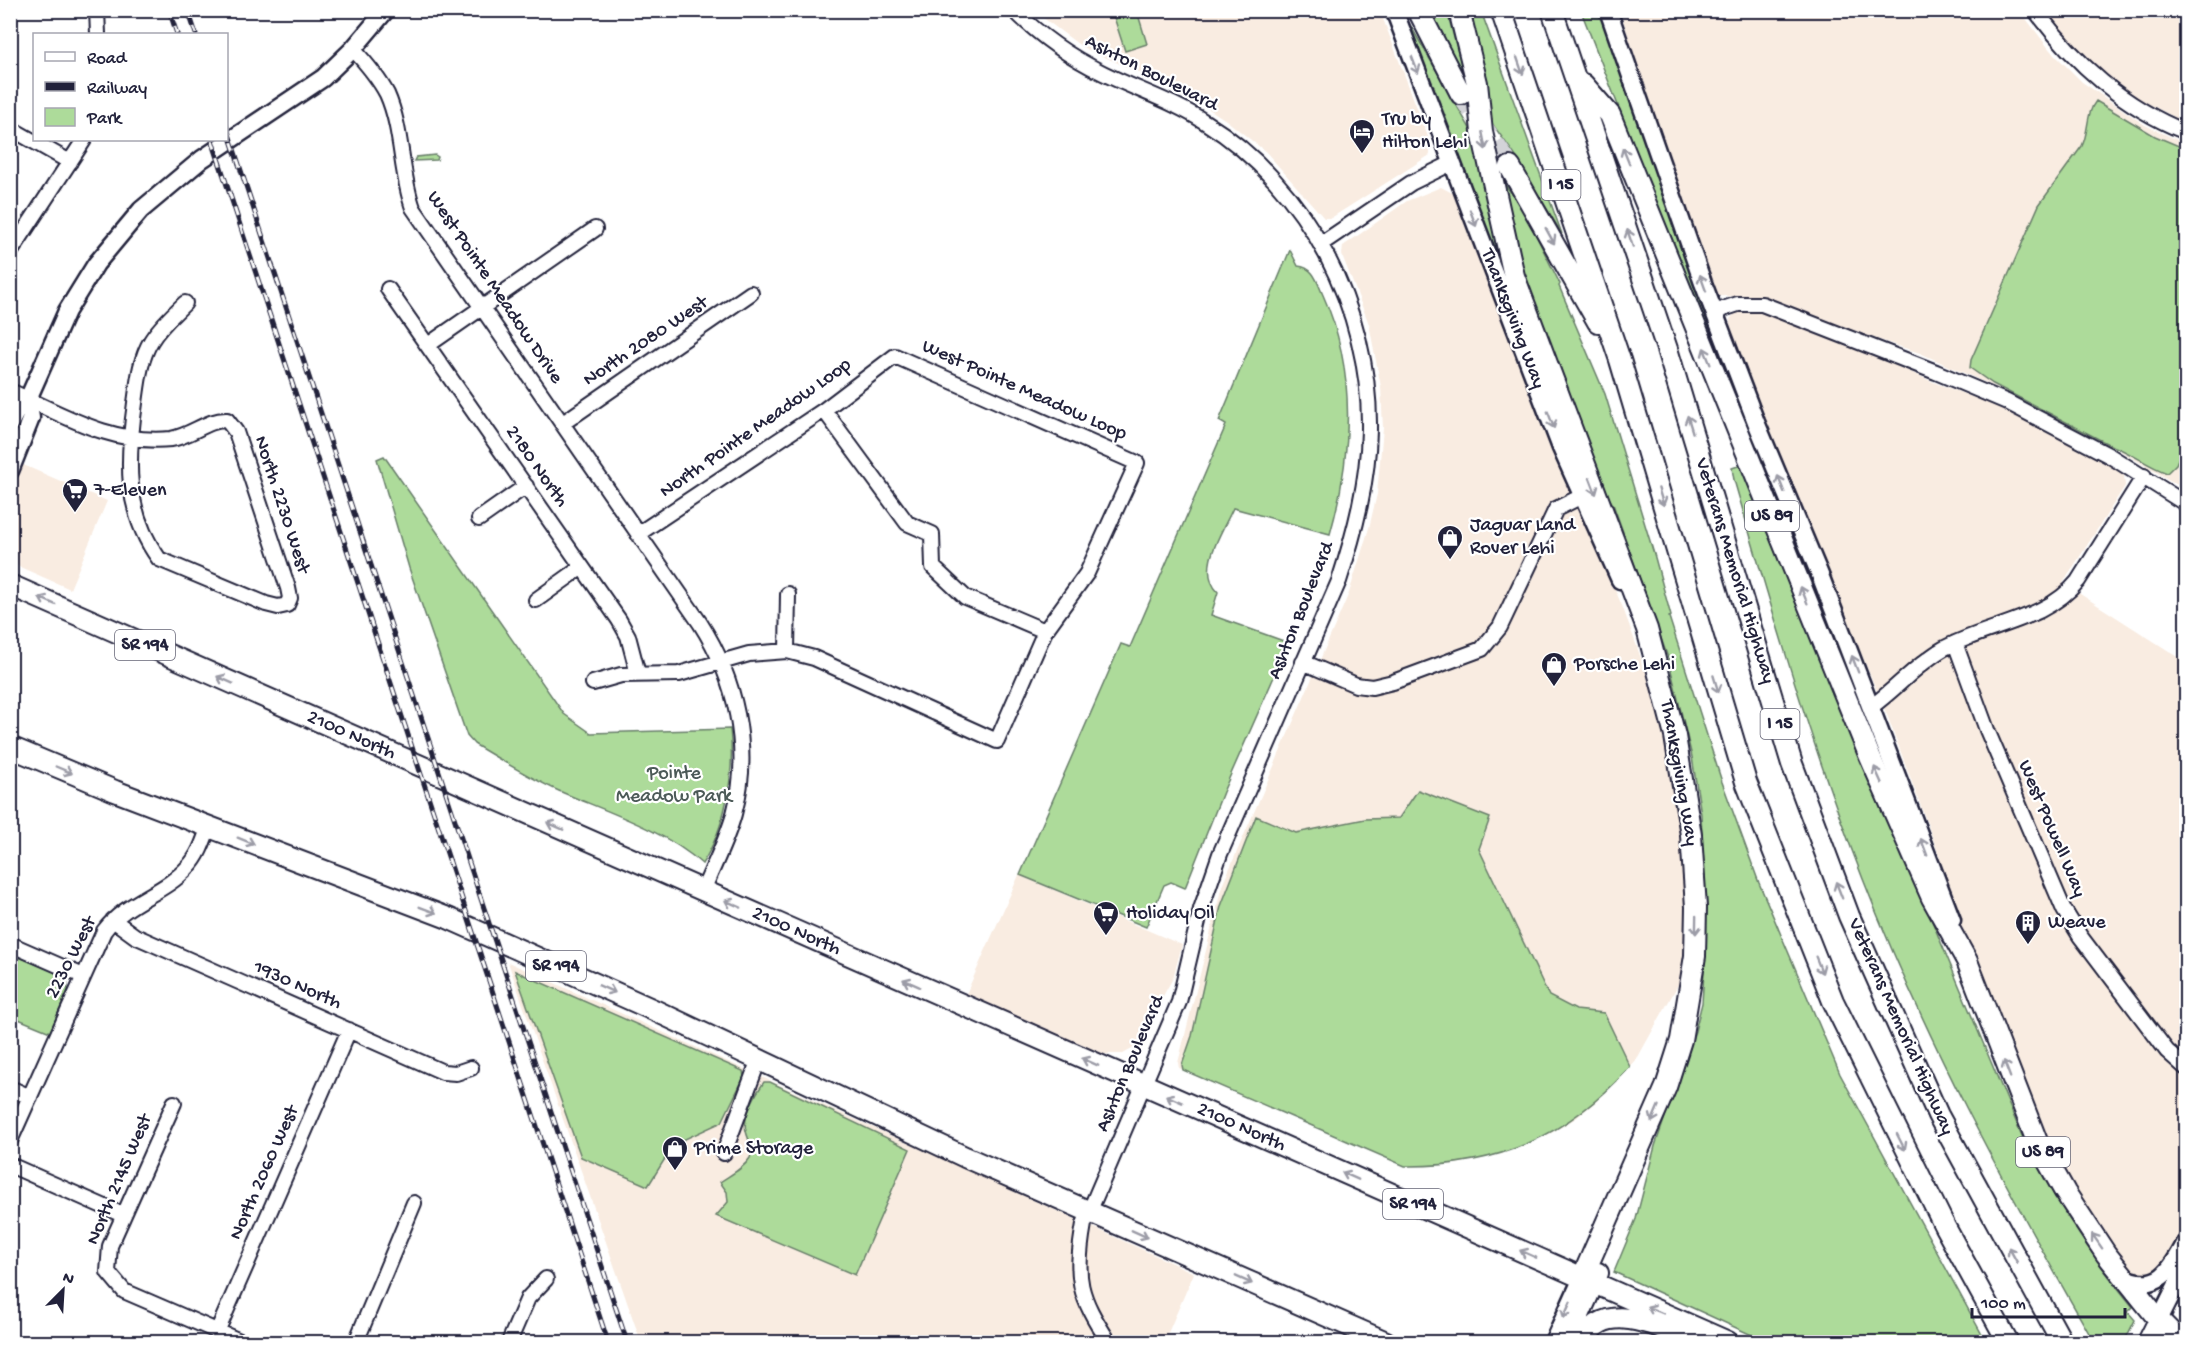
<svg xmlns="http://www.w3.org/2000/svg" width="2197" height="1353" font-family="'Gochi Hand',sans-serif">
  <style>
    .built { fill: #f9ece1 }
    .green { fill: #addb9a; stroke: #687e6a; stroke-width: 1.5 }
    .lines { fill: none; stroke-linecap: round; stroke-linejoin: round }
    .highway-tunnel { stroke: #d3d3d8; stroke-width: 20; stroke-dasharray: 20 10; stroke-linecap: butt }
    .minor-casing { stroke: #22223b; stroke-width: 18 }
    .major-casing { stroke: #22223b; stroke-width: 21 }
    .highway-casing { stroke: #22223b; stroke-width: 24 }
    .minor { stroke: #fff; stroke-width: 14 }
    .major { stroke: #fff; stroke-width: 16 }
    .highway { stroke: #fff; stroke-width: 20 }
    .rail-casing { stroke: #22223b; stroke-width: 5 }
    .rail { stroke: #fff; stroke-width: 3; stroke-dasharray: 9; stroke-linecap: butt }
    .oneway { stroke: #9c9ca7 }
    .labels { text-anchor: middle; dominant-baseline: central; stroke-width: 4.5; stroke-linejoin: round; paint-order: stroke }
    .shield { fill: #fff; stroke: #646476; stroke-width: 1.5 }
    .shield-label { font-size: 18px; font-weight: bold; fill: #22223b }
    .street-label { font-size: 20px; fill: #22223b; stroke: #fff }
    .poi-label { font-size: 20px; fill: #22223b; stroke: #fff; text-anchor: start }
    .park-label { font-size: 20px; fill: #4c5a58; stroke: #fff }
  </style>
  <rect width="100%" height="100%" fill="#fff"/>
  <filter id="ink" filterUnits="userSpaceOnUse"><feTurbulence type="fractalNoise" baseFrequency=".0167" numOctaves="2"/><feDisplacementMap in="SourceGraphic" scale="12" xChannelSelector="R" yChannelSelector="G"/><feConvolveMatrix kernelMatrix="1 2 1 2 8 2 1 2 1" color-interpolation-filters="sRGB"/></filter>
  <g filter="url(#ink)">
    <path class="built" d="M1034 11H1380L1430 142V155L1331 218H1324L1266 152 1226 120 1183 92 1082 47Z
      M1620 11H2020L2050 50 2082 82 2145 125 2186 144V490L2070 421 1920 353 1852 331 1763 297 1718 296 1714 292 1664 146Z
      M2044 11H2186V123L2139 99 2101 71 2067 39Z
      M1441 187 1456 195 1545 427 1623 608 1651 686 1670 763 1682 836 1687 916 1685 972 1638 1057 1600 1098 1576 1118 1551 1133 1501 1154 1456 1164 1405 1166 1179 1068 1178 1063 1222 886 1349 593 1369 528 1377 494 1383 428 1381 387 1369 324 1342 255 1343 246 1407 201Z
      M1755 309 1831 337 1933 382 2017 414 2093 453 2124 475 2125 486 2063 583 2186 662V1227L2172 1255 2161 1269 2148 1274 2128 1269 2090 1218 2050 1150 2021 1085 1949 895 1939 855 1887 715 1760 413 1730 326V319L1738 310Z
      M21 464 107 501 70 589 11 563 10 499Z
      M1019 875 1182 945 1173 978 1134 1048 1123 1054H1104L966 994Z
      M508 962 1194 1273 1164 1342H641Z"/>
    <path class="green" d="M1112 11H1137L1147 44 1125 51Z
      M1402 11 1475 137 1502 273Z
      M1429 11H1447L1465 80Z
      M1465 11H1481L1562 234 1516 157 1486 115Z
      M1581 11H1600L1694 285 1873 735 1700 314Z
      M2096 101 2155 136 2186 149V440L2176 464 2167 473C2147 466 2131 452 2110 445L1993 384 1970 368 1971 360 2039 205 2082 146C2089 132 2086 113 2096 101Z
      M435 155 438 157 437 160 414 161 416 157Z
      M1497 173 1524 211 1560 284 1559 286 1605 394 1654 554 1671 616 1669 617 1722 782 1759 883 1840 1074 1986 1342H1767L1614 1272 1636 1219 1655 1146 1695 1031 1702 1003 1705 957 1704 881 1701 814 1692 757 1668 658 1613 504 1597 481 1520 275Z
      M1290 250 1298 266C1314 267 1317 282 1323 295 1357 370 1352 457 1330 534L1233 508C1222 533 1196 569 1218 592L1211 615 1289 643 1223 792 1185 888 1171 882 1164 885 1146 927 1020 875 1121 644 1130 647 1226 425 1219 421Z
      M384 456 564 714 591 733 730 729C735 773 726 827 702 864 665 830 605 811 559 791 530 778 502 761 474 744L467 736 409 568 377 459Z
      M1741 465 2022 1136C2053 1198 2089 1254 2133 1307L2128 1312 2135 1320 2124 1342H2094C2008 1192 1926 1041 1863 879 1812 748 1773 614 1734 480L1732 468Z
      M1418 790 1490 818 1479 849 1549 996 1576 1010 1604 1013 1630 1067C1568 1136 1498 1167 1405 1166L1183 1070 1182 1065 1192 1036 1221 906 1256 816 1296 833 1365 819 1399 818Z
      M10 953 62 975 67 981 68 990 50 1032 11 1016Z
      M515 971 743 1071 744 1077 722 1122 674 1144 648 1186 581 1157Z
      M764 1082H770L910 1149 855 1275 716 1216 728 1202 727 1192 720 1182C730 1175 743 1169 750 1158 755 1148 748 1141 746 1131 742 1117 756 1093 764 1082Z"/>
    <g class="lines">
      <path class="highway-tunnel" d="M1461 94 1510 167"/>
      <defs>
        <path id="minor" d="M97 10 98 34
          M1014 10C1041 37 1070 57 1103 73 1137 90 1173 101 1205 122 1308 186 1371 310 1369 430 1368 482 1355 532 1339 581L1220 854 1201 909 1179 1002 1084 1224C1074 1279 1079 1296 1109 1342
          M2035 10C2076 64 2123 107 2186 132
          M353 49C366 63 378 77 387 94 403 130 400 172 413 208L700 623C736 679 752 749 734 814 727 840 713 866 703 891
          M10 128 70 162
          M1321 244 1411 183 1452 163
          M10 253 84 140
          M388 289 619 620 628 636 638 674
          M1714 312 1738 304H1762L1936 372 2007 402 2110 456 2186 504
          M428 345 595 229
          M10 391C64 415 111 445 171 439 191 436 208 419 227 420L236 432 288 588 290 598 287 605 278 607 266 604 159 559C124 511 127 459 135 403 138 382 140 359 151 341 160 326 173 315 185 303
          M824 410 907 523 932 534 933 567 965 597 1045 631
          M563 423 751 293
          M479 519 526 486
          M536 600 582 567
          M1955 643 1987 730 2064 910 2080 936 2167 1051 2186 1068
          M787 651 788 594
          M1303 662 1356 685 1372 687 1393 682 1482 649 1500 627 1556 509 1582 496
          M593 683 621 675 679 674 749 654 787 651 814 658 997 741 1045 631 1087 573 1137 463 895 356 824 410 638 534
          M1871 707C1896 689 1917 664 1943 649 1986 625 2046 621 2078 581L2144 476
          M113 920 135 936 443 1072 456 1073 471 1068
          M10 944 83 976
          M10 1088 30 1097
          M174 1103 110 1246 108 1272 124 1291 242 1342
          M10 1141 104 931C126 901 164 894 188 867 199 856 204 840 209 826
          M724 1153 759 1059
          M10 1165 123 1215
          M217 1332 349 1030
          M356 1342 414 1203
          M509 1342 528 1298 546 1279"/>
        <path id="major" d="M1394 10 1561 448 1620 580
          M1608 10 1703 283 1756 422 1820 575 1952 920
          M10 423 19 407 28 399 67 311 96 264 141 210 202 159 323 78 353 49 386 10
          M10 471 31 418 28 399
          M2122 1276C2157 1295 2172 1269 2186 1242
          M2159 1320 2186 1266
          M1553 1342 1582 1278"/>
        <path id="highway" d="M1418 10 1461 94
          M1459 10 1477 83 1482 132 1514 276 1647 629 1675 736 1691 835 1696 907 1695 956 1681 1040 1666 1087 1582 1278
          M1501 10 1620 360 1746 782 1833 1001 1945 1227 2008 1342
          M1552 10 1667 349 1792 764 1849 916 1938 1115 2062 1342
          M1583 84 1610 115 1870 757 1932 898 1967 961 2038 1144 2065 1192 2106 1254 2159 1320 2181 1342
          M1510 167 1598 322
          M10 585 1728 1342
          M10 747 115 791 448 918 656 1011 965 1157 1386 1342
          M1567 1342 1598 1273
          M1583 1342C1605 1296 1660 1329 1696 1341
          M2148 1342 2159 1320"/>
      </defs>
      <use href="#minor" class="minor-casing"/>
      <use href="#major" class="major-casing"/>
      <use href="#highway" class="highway-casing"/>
      <use href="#minor" class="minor"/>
      <use href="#major" class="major"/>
      <use href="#highway" class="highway"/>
      <defs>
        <path id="rail" d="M169 10 177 34
          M188 10 196 34
          M226 125 627 1342
          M212 140 608 1342"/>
      </defs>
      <use href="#rail" class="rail-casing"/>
      <use href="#rail" class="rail"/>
    </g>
    <defs><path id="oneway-shaft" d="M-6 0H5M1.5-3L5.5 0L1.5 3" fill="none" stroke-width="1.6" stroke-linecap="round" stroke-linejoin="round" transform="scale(1.5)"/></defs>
    <g class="oneway">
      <use href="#oneway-shaft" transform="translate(1415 65) rotate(69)"/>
      <use href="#oneway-shaft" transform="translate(1520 66) rotate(71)"/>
      <use href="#oneway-shaft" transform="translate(1484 141) rotate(79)"/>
      <use href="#oneway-shaft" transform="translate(1626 156) rotate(-112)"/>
      <use href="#oneway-shaft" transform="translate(1473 218) rotate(69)"/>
      <use href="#oneway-shaft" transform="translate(1550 236) rotate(61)"/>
      <use href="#oneway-shaft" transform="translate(1630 238) rotate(-108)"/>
      <use href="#oneway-shaft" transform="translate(1703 283) rotate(-110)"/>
      <use href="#oneway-shaft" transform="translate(1707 356) rotate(-112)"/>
      <use href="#oneway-shaft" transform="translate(1551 420) rotate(69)"/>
      <use href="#oneway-shaft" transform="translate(1690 424) rotate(-107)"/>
      <use href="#oneway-shaft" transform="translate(1781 484) rotate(-112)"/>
      <use href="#oneway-shaft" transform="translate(1593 486) rotate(69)"/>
      <use href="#oneway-shaft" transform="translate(1661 497) rotate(73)"/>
      <use href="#oneway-shaft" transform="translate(1804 595) rotate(-112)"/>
      <use href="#oneway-shaft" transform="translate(47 601) rotate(-156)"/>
      <use href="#oneway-shaft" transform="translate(1855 664) rotate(-111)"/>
      <use href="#oneway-shaft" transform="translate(225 680) rotate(-156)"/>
      <use href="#oneway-shaft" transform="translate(1716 684) rotate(73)"/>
      <use href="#oneway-shaft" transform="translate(64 770) rotate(23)"/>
      <use href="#oneway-shaft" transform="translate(1878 775) rotate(-114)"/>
      <use href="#oneway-shaft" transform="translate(555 826) rotate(-156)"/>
      <use href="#oneway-shaft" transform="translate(246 841) rotate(22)"/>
      <use href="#oneway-shaft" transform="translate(1924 847) rotate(-111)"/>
      <use href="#oneway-shaft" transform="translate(1839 890) rotate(-111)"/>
      <use href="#oneway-shaft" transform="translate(733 904) rotate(-156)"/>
      <use href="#oneway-shaft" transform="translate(428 910) rotate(21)"/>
      <use href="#oneway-shaft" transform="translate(1696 925) rotate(91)"/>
      <use href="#oneway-shaft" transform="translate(1819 965) rotate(68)"/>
      <use href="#oneway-shaft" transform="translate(911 983) rotate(-156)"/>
      <use href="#oneway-shaft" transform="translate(607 989) rotate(24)"/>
      <use href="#oneway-shaft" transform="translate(1090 1062) rotate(-156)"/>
      <use href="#oneway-shaft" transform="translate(2007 1069) rotate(-111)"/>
      <use href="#oneway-shaft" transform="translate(1174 1099) rotate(-156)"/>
      <use href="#oneway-shaft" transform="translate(1655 1114) rotate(113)"/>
      <use href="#oneway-shaft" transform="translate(1901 1142) rotate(63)"/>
      <use href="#oneway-shaft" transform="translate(1350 1176) rotate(-156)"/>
      <use href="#oneway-shaft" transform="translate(1140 1234) rotate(24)"/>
      <use href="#oneway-shaft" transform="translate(2097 1241) rotate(-125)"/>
      <use href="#oneway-shaft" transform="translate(1528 1254) rotate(-156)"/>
      <use href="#oneway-shaft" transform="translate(2013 1255) rotate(-119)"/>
      <use href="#oneway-shaft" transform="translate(1244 1280) rotate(24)"/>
      <use href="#oneway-shaft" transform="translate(1567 1310) rotate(114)"/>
      <use href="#oneway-shaft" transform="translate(1655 1310) rotate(-157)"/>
    </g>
  </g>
  <defs>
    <symbol id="hotel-pin" viewBox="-11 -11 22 30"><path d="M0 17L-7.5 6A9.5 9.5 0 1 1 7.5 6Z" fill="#22223b" stroke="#fff"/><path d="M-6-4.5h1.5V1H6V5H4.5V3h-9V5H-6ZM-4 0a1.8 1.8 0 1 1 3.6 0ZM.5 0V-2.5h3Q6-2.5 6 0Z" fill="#fff"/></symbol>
    <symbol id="supermarket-pin" viewBox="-11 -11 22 30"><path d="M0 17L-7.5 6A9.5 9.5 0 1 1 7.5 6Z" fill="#22223b" stroke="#fff"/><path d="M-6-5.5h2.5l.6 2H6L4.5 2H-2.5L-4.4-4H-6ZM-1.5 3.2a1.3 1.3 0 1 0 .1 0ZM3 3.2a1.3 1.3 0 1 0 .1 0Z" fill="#fff"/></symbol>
    <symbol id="shop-pin" viewBox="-11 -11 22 30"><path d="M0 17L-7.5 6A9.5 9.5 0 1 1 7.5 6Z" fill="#22223b" stroke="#fff"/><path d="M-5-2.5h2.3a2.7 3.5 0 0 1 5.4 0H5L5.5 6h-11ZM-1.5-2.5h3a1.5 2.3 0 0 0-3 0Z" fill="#fff"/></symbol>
    <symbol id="building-pin" viewBox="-11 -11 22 30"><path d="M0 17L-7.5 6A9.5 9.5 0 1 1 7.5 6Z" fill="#22223b" stroke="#fff"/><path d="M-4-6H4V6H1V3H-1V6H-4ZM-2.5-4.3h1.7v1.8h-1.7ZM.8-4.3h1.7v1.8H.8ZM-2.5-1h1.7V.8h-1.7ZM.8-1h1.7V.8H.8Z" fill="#fff"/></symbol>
  </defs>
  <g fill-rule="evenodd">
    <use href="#hotel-pin" x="1347" y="117" width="30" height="40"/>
    <use href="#supermarket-pin" x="60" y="476" width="30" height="40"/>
    <use href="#shop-pin" x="1435" y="523" width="30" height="40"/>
    <use href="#shop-pin" x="1539" y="650" width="30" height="40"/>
    <use href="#supermarket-pin" x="1091" y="899" width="30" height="40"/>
    <use href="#building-pin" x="2013" y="908" width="30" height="40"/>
    <use href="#shop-pin" x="660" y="1134" width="30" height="40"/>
  </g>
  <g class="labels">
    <g class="shield">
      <rect x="1541.5" y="170" width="39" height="30" rx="4.5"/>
      <rect x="1745" y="501" width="54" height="30" rx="4.5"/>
      <rect x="115" y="630" width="60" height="30" rx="4.5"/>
      <rect x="1760.5" y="709" width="39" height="30" rx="4.5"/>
      <rect x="526" y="951" width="60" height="30" rx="4.5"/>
      <rect x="2016" y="1137" width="54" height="30" rx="4.5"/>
      <rect x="1383" y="1189" width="60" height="30" rx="4.5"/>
    </g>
    <g class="shield-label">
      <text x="1561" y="185">I 15</text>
      <text x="1772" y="516">US 89</text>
      <text x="145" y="645">SR 194</text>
      <text x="1780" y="724">I 15</text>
      <text x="556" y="966">SR 194</text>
      <text x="2043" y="1152">US 89</text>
      <text x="1413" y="1204">SR 194</text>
    </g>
    <g class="street-label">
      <text transform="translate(1151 74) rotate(27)">Ashton Boulevard</text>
      <text transform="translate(494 288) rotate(56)">West Pointe Meadow Drive</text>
      <text transform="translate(1512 319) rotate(69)">Thanksgiving Way</text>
      <text transform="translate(646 342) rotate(-34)">North 2080 West</text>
      <text transform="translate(1024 391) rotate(24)">West Pointe Meadow Loop</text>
      <text transform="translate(756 429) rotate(-35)">North Pointe Meadow Loop</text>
      <text transform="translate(536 467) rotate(55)">2180 North</text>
      <text transform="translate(281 505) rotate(72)">North 2230 West</text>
      <text transform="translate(1734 571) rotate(73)">Veterans Memorial Highway</text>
      <text transform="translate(1302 611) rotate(-68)">Ashton Boulevard</text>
      <text transform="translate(351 736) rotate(24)">2100 North</text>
      <text transform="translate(1678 773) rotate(80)">Thanksgiving Way</text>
      <text transform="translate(2051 829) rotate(67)">West Powell Way</text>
      <text transform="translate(796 932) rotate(24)">2100 North</text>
      <text transform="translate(72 958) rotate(-63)">2230 West</text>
      <text transform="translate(297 986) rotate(24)">1930 North</text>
      <text transform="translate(1900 1027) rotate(66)">Veterans Memorial Highway</text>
      <text transform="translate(1131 1064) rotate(-67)">Ashton Boulevard</text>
      <text transform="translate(1241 1128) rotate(24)">2100 North</text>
      <text transform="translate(265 1173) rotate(-66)">North 2060 West</text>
      <text transform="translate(120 1180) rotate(-67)">North 2145 West</text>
    </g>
    <g class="poi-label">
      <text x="1382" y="120">Tru by<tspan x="1382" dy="23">Hilton Lehi</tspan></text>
      <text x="94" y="491">7-Eleven</text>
      <text x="1470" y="526">Jaguar Land<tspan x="1470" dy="23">Rover Lehi</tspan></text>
      <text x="1574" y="665">Porsche Lehi</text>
      <text x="1126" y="914">Holiday Oil</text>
      <text x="2048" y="923">Weave</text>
      <text x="694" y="1149">Prime Storage</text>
    </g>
    <g class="park-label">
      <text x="674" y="774">Pointe<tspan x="674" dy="23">Meadow Park</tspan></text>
    </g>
  </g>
  <rect width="2197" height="1353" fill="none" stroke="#fff" stroke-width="36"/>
  <rect x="18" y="18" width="2161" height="1317" fill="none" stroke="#22223b" stroke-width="2" filter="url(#ink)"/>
  <rect x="33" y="33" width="195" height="108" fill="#ffffff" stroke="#a7a7b1" stroke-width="1.5"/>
  <rect x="45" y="52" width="30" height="9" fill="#ffffff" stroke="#a7a7b1" stroke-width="1.5"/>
  <text x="87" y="63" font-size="18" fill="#22223b">Road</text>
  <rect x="45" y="82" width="30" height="9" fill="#22223b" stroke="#a7a7b1" stroke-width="1.5"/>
  <text x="87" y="93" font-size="18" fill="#22223b">Railway</text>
  <rect x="45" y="108" width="30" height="18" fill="#addb9a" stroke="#a7a7b1" stroke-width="1.5"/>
  <text x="87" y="123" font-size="18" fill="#22223b">Park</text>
  <g transform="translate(63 1290) rotate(24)" stroke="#ffffff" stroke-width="4.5" paint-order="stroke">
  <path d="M0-4.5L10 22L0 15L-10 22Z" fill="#22223b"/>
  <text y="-9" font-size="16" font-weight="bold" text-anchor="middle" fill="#22223b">N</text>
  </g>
  <path d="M1972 1308v9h153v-9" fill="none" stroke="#22223b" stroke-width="3"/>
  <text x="1981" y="1308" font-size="18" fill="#22223b" stroke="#ffffff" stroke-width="4.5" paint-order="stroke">100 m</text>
</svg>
